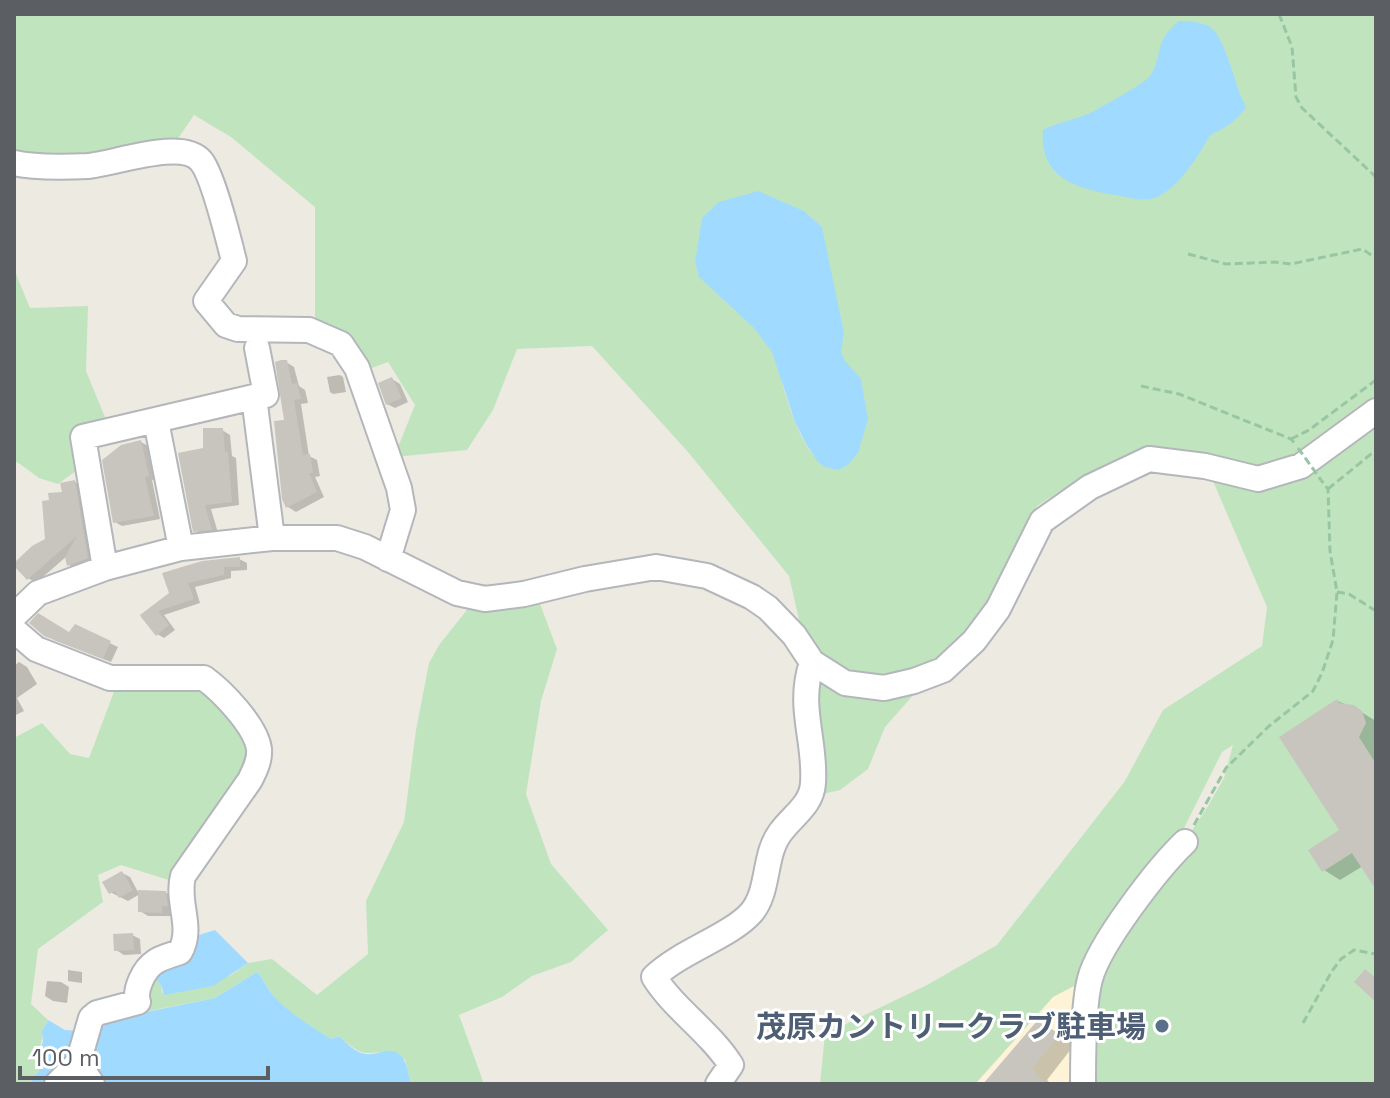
<svg xmlns="http://www.w3.org/2000/svg" width="1390" height="1098" font-family="'Space Grotesk','Noto Sans JP',sans-serif">
  <style>
    .commercial { fill: #fef3d7 }
    .green { fill: #c0e5be; fill-rule: evenodd }
    .water { fill: #a1daff }
    .shadow { fill: #0003 }
    .building { fill: #c8c5bf }
    .lines { fill: none; stroke-linecap: round; stroke-linejoin: round }
    .minor-casing { stroke: #b3b6ba; stroke-width: 28 }
    .path { stroke: #98c6a3; stroke-width: 3; stroke-dasharray: 8 4; stroke-linecap: butt }
    .minor { stroke: #fff; stroke-width: 24 }
    .path-bridge { stroke: #98c6a3; stroke-width: 3; stroke-dasharray: 8 4; stroke-linecap: butt }
    .service-dot { fill: #5c6f8a; stroke: #fff; stroke-width: 3 }
    .labels { text-anchor: middle; dominant-baseline: central; stroke-width: 6; stroke-linejoin: round; paint-order: stroke }
    .service-label { font-size: 30px; font-weight: bold; fill: #4e5e75; stroke: #fff; text-anchor: end }
  </style>
  <rect width="100%" height="100%" fill="#edeae2"/>
  <path class="commercial" d="M1074 986 1079 1019V1084H976L1053 997Z"/>
  <path class="green" d="M14 14H1376V1084H1096V995L1105 964 1208 806 1224 778 1233 745 1222 752 1180 836 1093 941 1074 986 1053 997 975 1084H820L825 1034 927 985 997 945 1125 781 1163 710 1262 646 1267 607 1213 481 1151 449 1060 491 1037 506 994 604 885 727 868 769 840 790 818 795 812 676 789 576 688 452 592 346 517 349 493 410 467 450 394 457 415 405 388 362 364 371 315 325V207L231 137 194 115 177 140 91 160 14 157ZM781 380 848 465C809 483 790 407 781 380Z
    M14 269 30 308 88 306 86 371 107 422 73 427 80 468 58 484 39 478 17 462 14 464Z
    M537 596 557 649 541 701 526 794 551 864 608 930 571 962 532 976 502 997 459 1015 484 1084H411L405 1060 392 1051C362 1053 364 1058 339 1036L331 1039C311 1026 287 1013 272 994 266 987 264 979 257 972L215 998 149 1011 144 1001 151 974 161 985 162 993 231 975 248 963 272 959 317 995 368 954 366 901 404 822 416 730 429 663 439 645 474 601Z
    M118 681 205 684 255 748 178 883 121 865 98 875 103 902 38 949 31 1004 48 1020C41 1028 44 1041 38 1051L43 1065 29 1084H14V738L42 723 70 754 89 758Z"/>
  <path class="water" d="M1179 21C1190 22 1200 21 1210 27 1226 37 1235 88 1246 107 1237 121 1225 128 1210 135 1200 154 1179 187 1159 196 1146 203 1130 198 1116 195 1078 189 1039 179 1043 130 1058 122 1075 120 1090 113 1100 108 1145 83 1150 76 1164 54 1153 42 1179 21Z
    M758 191 804 211 822 227 844 333 841 352 845 361 861 379 868 419 858 453 848 465 838 470 825 467 818 462 806 444 795 422 772 352 754 328 699 277 695 262 702 218 719 202Z
    M215 930 248 963 213 986 164 995 161 985 151 974 195 947 199 935Z
    M257 972C264 979 266 987 272 994 287 1012 311 1026 331 1039L339 1036C347 1043 355 1053 366 1054 373 1055 379 1052 386 1051 406 1049 407 1069 411 1084H105C86 1056 93 1052 102 1021L215 998Z
    M48 1020 65 1030 80 1031 70 1059 46 1084H29L43 1065 38 1054 43 1042 42 1031Z"/>
  <path class="shadow" d="M286 362 294 367 299 386 305 390 308 403 301 404 309 456 317 460 320 476 315 477 324 497 296 512 288 507Z
    M340 375 343 377 346 392 333 394 330 392 327 377Z
    M392 379 400 384 408 402 395 408 387 404Z
    M222 430 230 435 232 456 236 458 239 505 211 509 218 533 203 535 195 530 205 449Z
    M141 442 148 446 156 479 152 480 160 519 122 526 115 522Z
    M75 482 82 486 95 562 77 569 69 565 67 556 36 583 28 578 65 494Z
    M239 559 247 563V570L231 571V578L195 587 200 603 164 615 175 630 164 638 157 634 142 615 171 593 164 574Z
    M76 627 118 647 111 662 54 640 70 634Z
    M19 662 27 667 37 684 17 698 24 711 14 716V666Z
    M1337 701 1353 707 1376 721V886L1363 866 1340 880 1324 870 1342 831Z
    M122 873 130 877 138 892 166 893 174 897 175 909H170V916H148L140 911V894L128 901 110 892Z
    M132 935 140 939 141 954 124 955 116 950Z
    M68 970 82 972V983L68 981Z
    M47 981 61 982 69 987 67 1003 53 1001 45 996Z
    M1038 1024 1075 1044 1047 1080 1051 1084H986Z"/>
  <path class="building" d="M281 360H287L292 384 297 383 301 399 294 400 303 455 310 454 313 473H309L317 492 286 508 282 499 274 421 284 420 275 362Z
    M392 377 402 398 386 405 378 383Z
    M203 428H223L225 452H228L232 502 205 505 212 530 193 532 178 453 203 448Z
    M141 440 149 476 145 477 154 516 113 523 102 460 121 445Z
    M75 480 88 558 67 566 65 557 77 536 27 580 14 566V563L32 546 45 539 42 501 49 500 48 493 62 492 60 483Z
    M240 557V567H224V575L188 583 194 599 158 611 169 625 156 636 141 617 140 615 169 593 162 573 202 561Z
    M38 613 69 632 75 624 111 641 103 659 44 636 29 623Z
    M1337 699 1339 703 1354 705 1362 711 1366 723 1359 737 1376 764V890L1352 853 1322 872 1308 850 1339 830 1279 737Z
    M122 871 133 890 119 898 115 891 109 894 102 882Z
    M138 890 166 891 168 906H162V913L138 912Z
    M133 933 134 950 114 951 113 934Z
    M1365 969 1376 978V1002L1354 982Z
    M1037 1021 1060 1034 1032 1069 1045 1084H983Z"/>
  <g class="lines">
    <defs>
      <path id="minor" d="M14 163C36 168 66 167 88 166 114 164 182 138 201 161 213 175 229 241 234 261L206 301 226 325 238 329 309 330 341 344 357 368 399 488 403 510 388 559
        M254 397 266 395 257 348
        M158 431 181 548
        M105 568 83 437 254 397 272 538
        M14 616 38 593 105 568 181 548 272 538H337L365 547 457 593 485 599 524 594 585 579 656 567 707 576 752 597 768 608 794 635 812 662 845 683 884 688 914 681 943 670 974 641 998 609 1042 521 1090 487 1149 459 1205 466 1258 479 1301 466 1376 411
        M14 630 36 649 110 678H204C222 691 256 726 259 749 260 760 255 770 250 780L183 876C176 903 194 927 180 952 172 955 162 957 155 962 144 969 134 990 138 1002L97 1013 91 1018 78 1063 92 1084
        M57 1084 78 1063
        M718 1084 731 1065C709 1031 675 1010 654 977 681 951 729 937 751 913 770 891 763 856 780 833 792 816 812 805 813 783 816 739 797 708 812 662
        M1083 1084C1083 1057 1083 1004 1090 979 1099 944 1158 868 1185 842"/>
    </defs>
    <use href="#minor" class="minor-casing"/>
    <path class="path" d="M1279 14 1292 47 1296 97 1302 108 1376 177
      M1188 254 1226 264 1275 262 1291 264 1362 249 1376 258
      M1141 386 1179 394 1291 439 1296 445
      M1291 439 1309 430 1376 380
      M1328 489 1376 450
      M1337 592 1349 594 1376 611
      M1194 825 1226 768 1268 727 1313 691 1322 673 1333 640 1337 592 1330 551 1328 489 1321 480
      M1303 1023 1332 971 1341 959 1354 950 1376 954"/>
    <use href="#minor" class="minor"/>
    <path class="path-bridge" d="M1298 448 1321 480"/>
  </g>
  <circle class="service-dot" cx="1162" cy="1026" r="8"/>
  <g class="labels">
    <g class="service-label">
      <text x="1146" y="1026">茂原カントリークラブ駐車場</text>
    </g>
  </g>
  <rect width="1390" height="1098" fill="none" stroke="#5b5f63" stroke-width="32"/>
  <path d="M20 1066v12h248v-12" fill="none" stroke="#5b5f63" stroke-width="4"/>
  <text x="32" y="1066" font-size="24" fill="#5b5f63" stroke="#ffffff" stroke-width="6" paint-order="stroke">100 m</text>
</svg>
